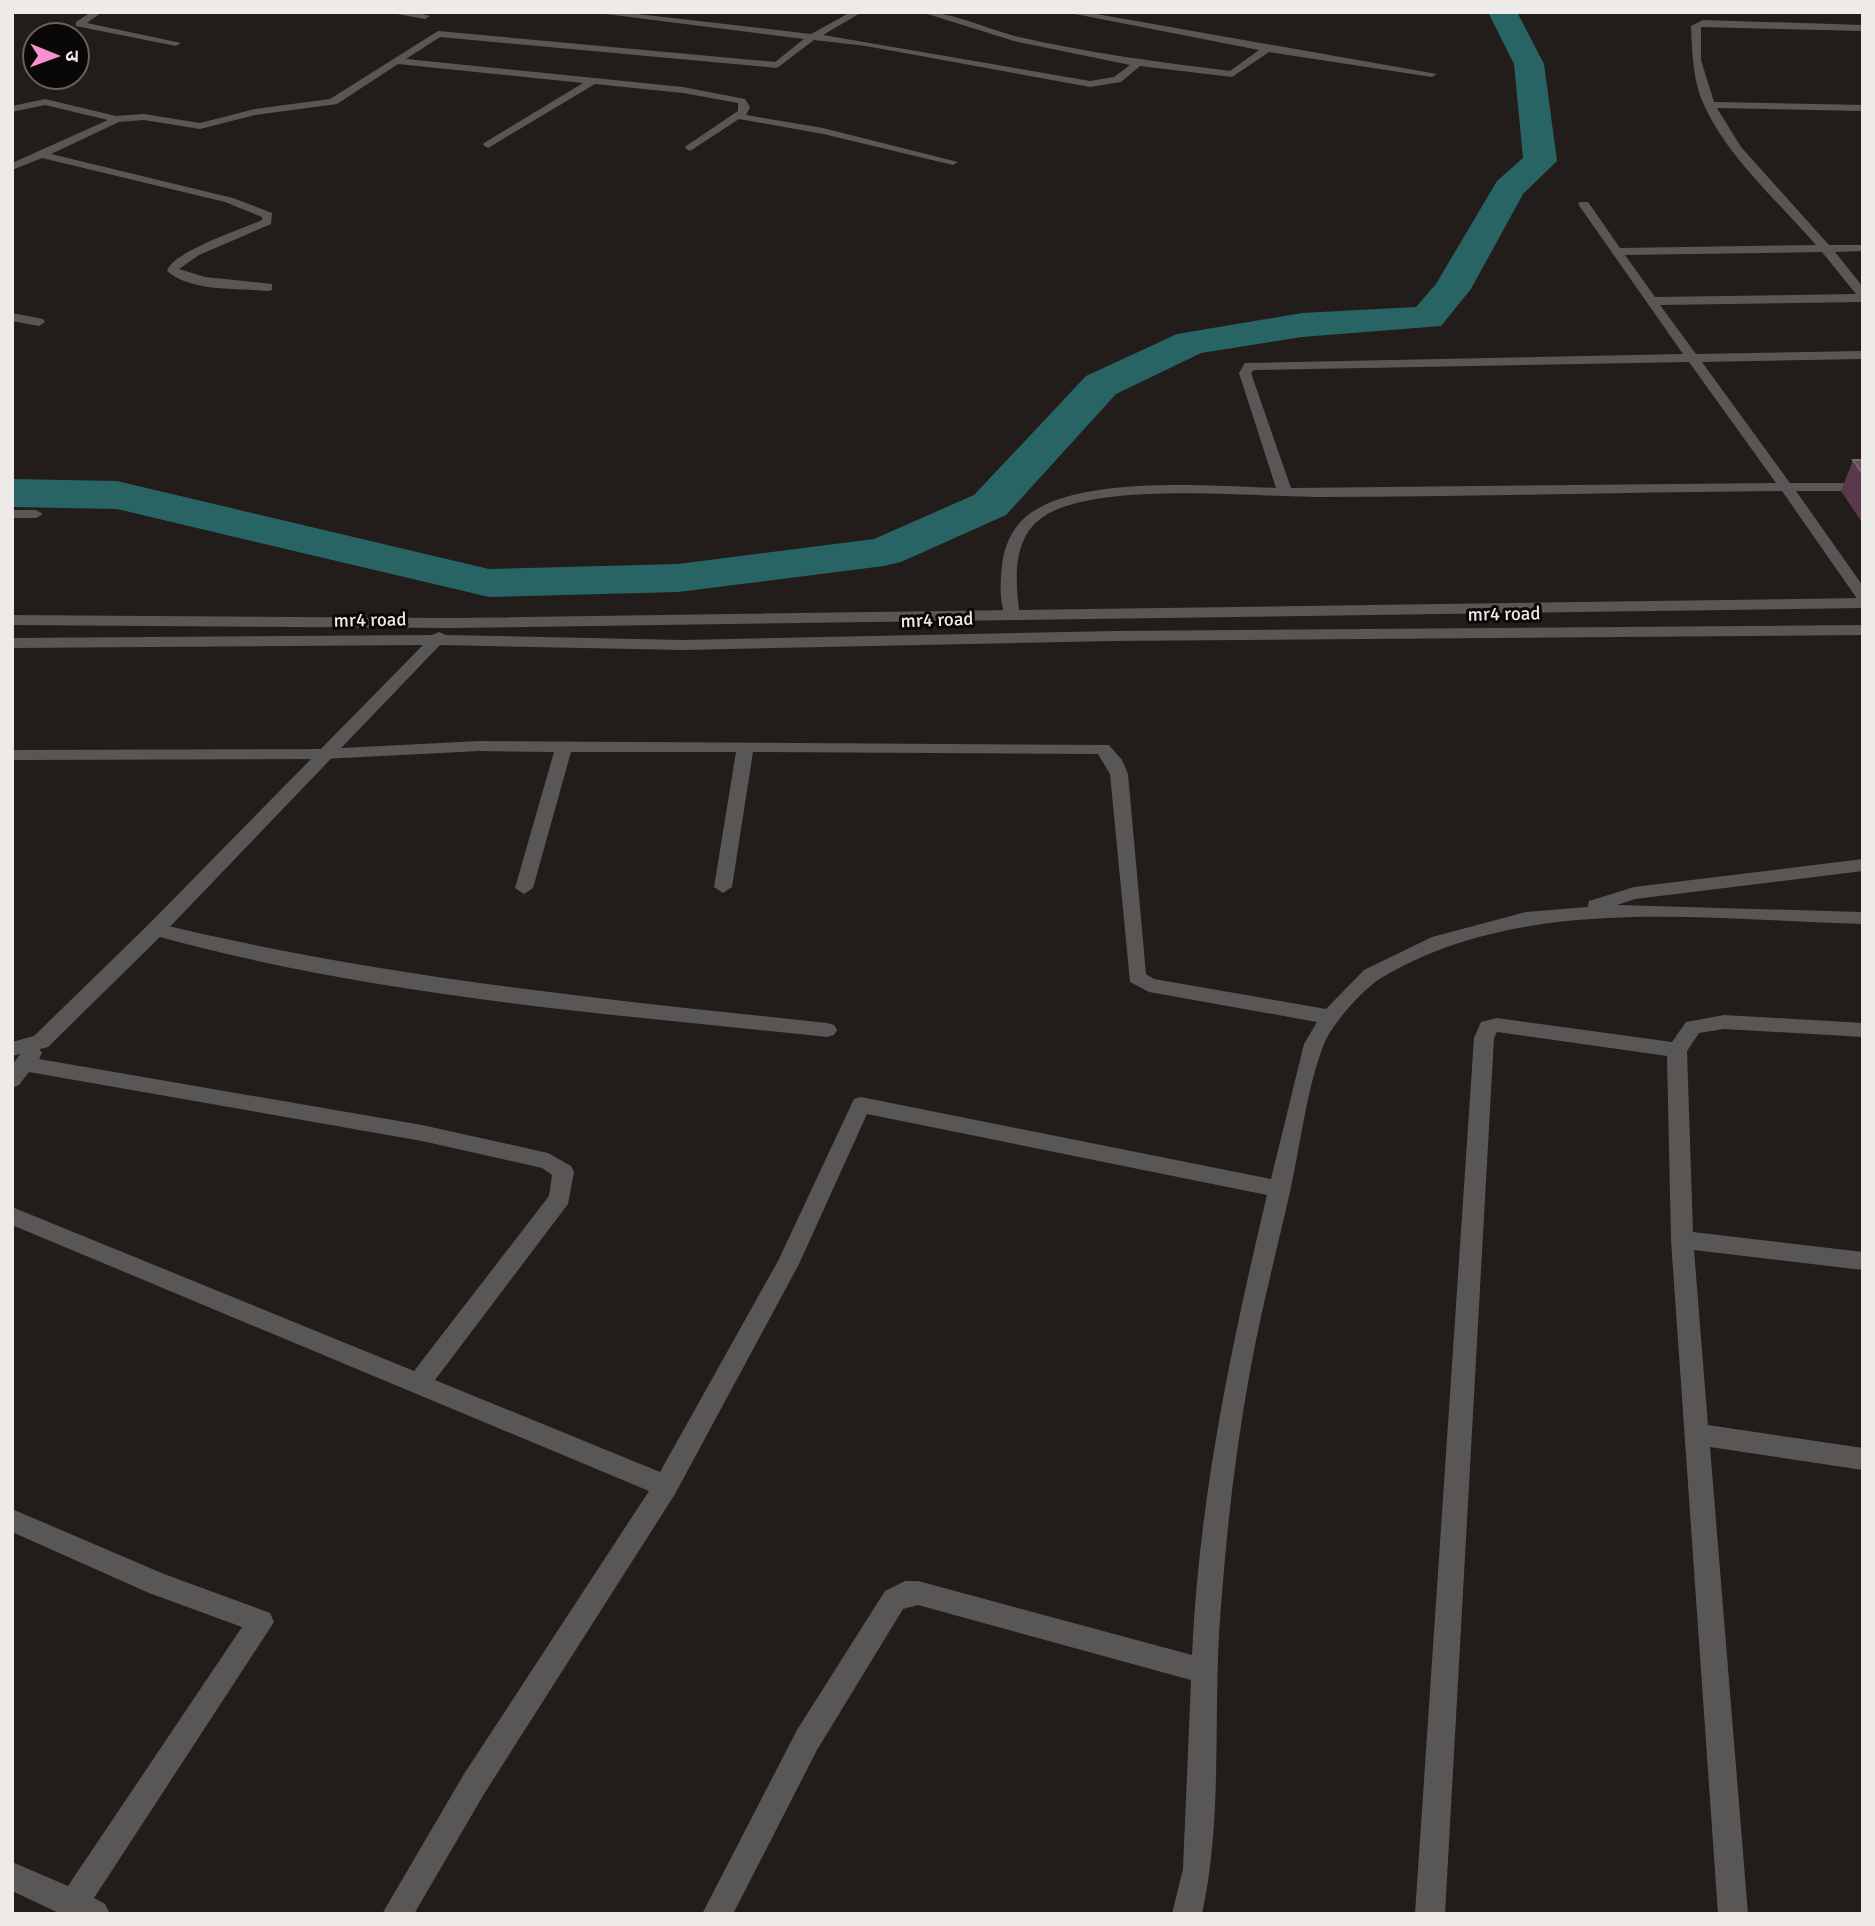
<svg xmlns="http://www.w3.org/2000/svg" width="1875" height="1926" font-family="Signika,'Noto Sans Devanagari',sans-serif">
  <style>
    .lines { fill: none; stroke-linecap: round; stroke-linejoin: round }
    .river { fill: #296465; fill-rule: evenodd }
    .minor { fill: #595756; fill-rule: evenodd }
    .tertiary { fill: #595756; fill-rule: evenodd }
    .wall { fill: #5a394d }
    .building { fill: #6a4c5d; stroke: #7e6573; stroke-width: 2 }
    .labels { text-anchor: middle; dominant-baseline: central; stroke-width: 6; stroke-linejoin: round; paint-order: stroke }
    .street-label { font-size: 19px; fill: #edeae8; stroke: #0a0807 }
  </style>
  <rect width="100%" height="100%" fill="#221d1a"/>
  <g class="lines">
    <path class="river" d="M1488 12H1517L1544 64 1557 161 1523 194 1471 289 1441 326 1302 337 1201 353 1116 394 1006 515 901 562 884 566 678 592 489 597 117 509 12 507V479L117 481 489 569 678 564 874 539 974 495 1086 376 1177 334 1302 313 1416 307 1436 284 1497 181 1523 158 1514 64Z"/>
    <path class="minor" d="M91 12H102L87 23 181 43 176 46 76 26V22Z
      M386 12H416L430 16 425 19Z
      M590 12H620L811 34 851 12H862L823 35 1090 81 1114 77 1130 65 1014 41 921 12C954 12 986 29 1019 37 1089 53 1159 62 1230 71L1259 50 1065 12H1085L1437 74 1432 77 1269 52 1232 77 1140 66 1121 82 1090 87 866 46 814 40 777 68 440 37 406 59 683 87 745 99 750 107 746 115 823 128 958 162 953 165 823 134 739 119 690 151 685 148 686 146 738 111V103L683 93 595 84 488 148 483 145 484 143 583 83 398 64 337 104 255 115 200 129 144 120 119 122 51 154 233 198 272 213 271 224 199 255 179 269 205 277 272 284V290L268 291C238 288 191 292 167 271 172 252 242 229 262 220V217L225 202 42 158 12 170V163L108 120 45 105 12 112V106L45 99 116 116 144 114 200 123 255 109 330 99 438 31 775 62 804 39Z
      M1703 20 1863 25V31L1701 27V60L1714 102 1863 105V111L1717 108 1741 147 1829 245H1863V251L1835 252 1863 287V302L1660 305 1696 354 1863 351V359L1702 362 1790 483H1863V491H1796L1863 586V602L1858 600 1782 491C1628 492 1474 497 1320 497 1252 497 1103 481 1046 515 1011 536 1015 581 1020 616L1017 619H1007C999 605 1000 582 1002 566 1004 543 1016 520 1037 509 1094 476 1211 486 1276 488L1239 373 1245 363 1683 354 1578 204 1580 202H1588L1620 248 1816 245C1778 201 1729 159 1704 105 1693 82 1692 53 1691 26ZM1822 252 1856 294 1655 297 1625 255ZM1689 362 1776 483 1291 488 1251 373 1254 370Z
      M12 313 43 319 45 322 39 326 12 321Z
      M12 510H36L43 514 36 518H12Z
      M479 741 1109 745 1122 760 1128 774 1146 974 1154 979 1326 1009 1364 970 1432 937 1526 912 1588 907 1589 901 1634 887 1863 859V871L1635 899 1617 905 1863 912V924C1705 920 1523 893 1381 978 1363 989 1332 1024 1324 1044 1308 1083 1300 1146 1291 1187 1278 1246 1262 1306 1251 1366 1236 1446 1227 1526 1221 1606 1212 1708 1224 1813 1202 1914H1172L1183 1869 1191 1680 918 1605 903 1609 817 1750 733 1914H702L797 1730 885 1591 905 1581H918L1192 1655C1199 1498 1231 1347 1267 1195L867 1114 799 1264 675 1494 484 1794 414 1914H382L464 1774 649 1491 12 1225V1207L414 1371 549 1196 552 1175 542 1168 422 1141 29 1072 19 1085 12 1088V1065L25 1048H39L42 1053 39 1059 422 1125 548 1153 571 1166 574 1172 568 1204 435 1380 660 1472 778 1261 854 1099 861 1097 1271 1179 1304 1044 1317 1022 1149 992 1130 982 1110 774 1098 754 753 752 732 887 723 893 714 887 736 752H571L533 888 524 894 515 888 554 752 479 751 324 759 12 760V750L324 749Z
      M156 923C377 977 601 999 827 1023L834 1025 837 1030 834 1035 827 1037C600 1013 370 996 149 934L147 929Z
      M1724 1015 1863 1023V1037L1724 1029 1699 1033 1687 1051 1693 1232 1863 1252V1270L1694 1250 1708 1425 1863 1448V1470L1710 1447 1748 1914H1718L1671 1240 1667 1056 1497 1032 1494 1038 1445 1914H1415L1474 1038 1481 1022 1497 1018 1672 1042 1686 1022Z
      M12 1509 164 1574 270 1613 274 1622 94 1898 105 1904 110 1914H61L12 1891V1862L68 1886 242 1627 149 1593 12 1532Z"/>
    <path class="tertiary" d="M1863 598V608L453 628 12 625V615L453 618Z
      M1863 625V635L1114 641 683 650 440 645 163 934 48 1047 12 1056V1042L34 1036 149 924 423 645 12 648V638L432 635 439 632 446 635 683 640 1114 631Z"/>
  </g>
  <path class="wall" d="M1853 460H1863V524L1841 491Z"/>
  <path class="building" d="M1853 460H1863V474Z"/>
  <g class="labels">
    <g class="street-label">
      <text transform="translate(1504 614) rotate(-1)">mr4 road</text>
      <text transform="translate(370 620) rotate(-1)">mr4 road</text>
      <text transform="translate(937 620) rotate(-2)">mr4 road</text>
    </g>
  </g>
  <rect width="1875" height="1926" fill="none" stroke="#edeae8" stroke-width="28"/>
  <g transform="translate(56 56) rotate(91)"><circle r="33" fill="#0a0807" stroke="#656261" stroke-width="2"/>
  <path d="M0-5L12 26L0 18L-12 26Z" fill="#f790cf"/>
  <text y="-10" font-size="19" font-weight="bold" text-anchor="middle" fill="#edeae8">उ</text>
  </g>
</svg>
